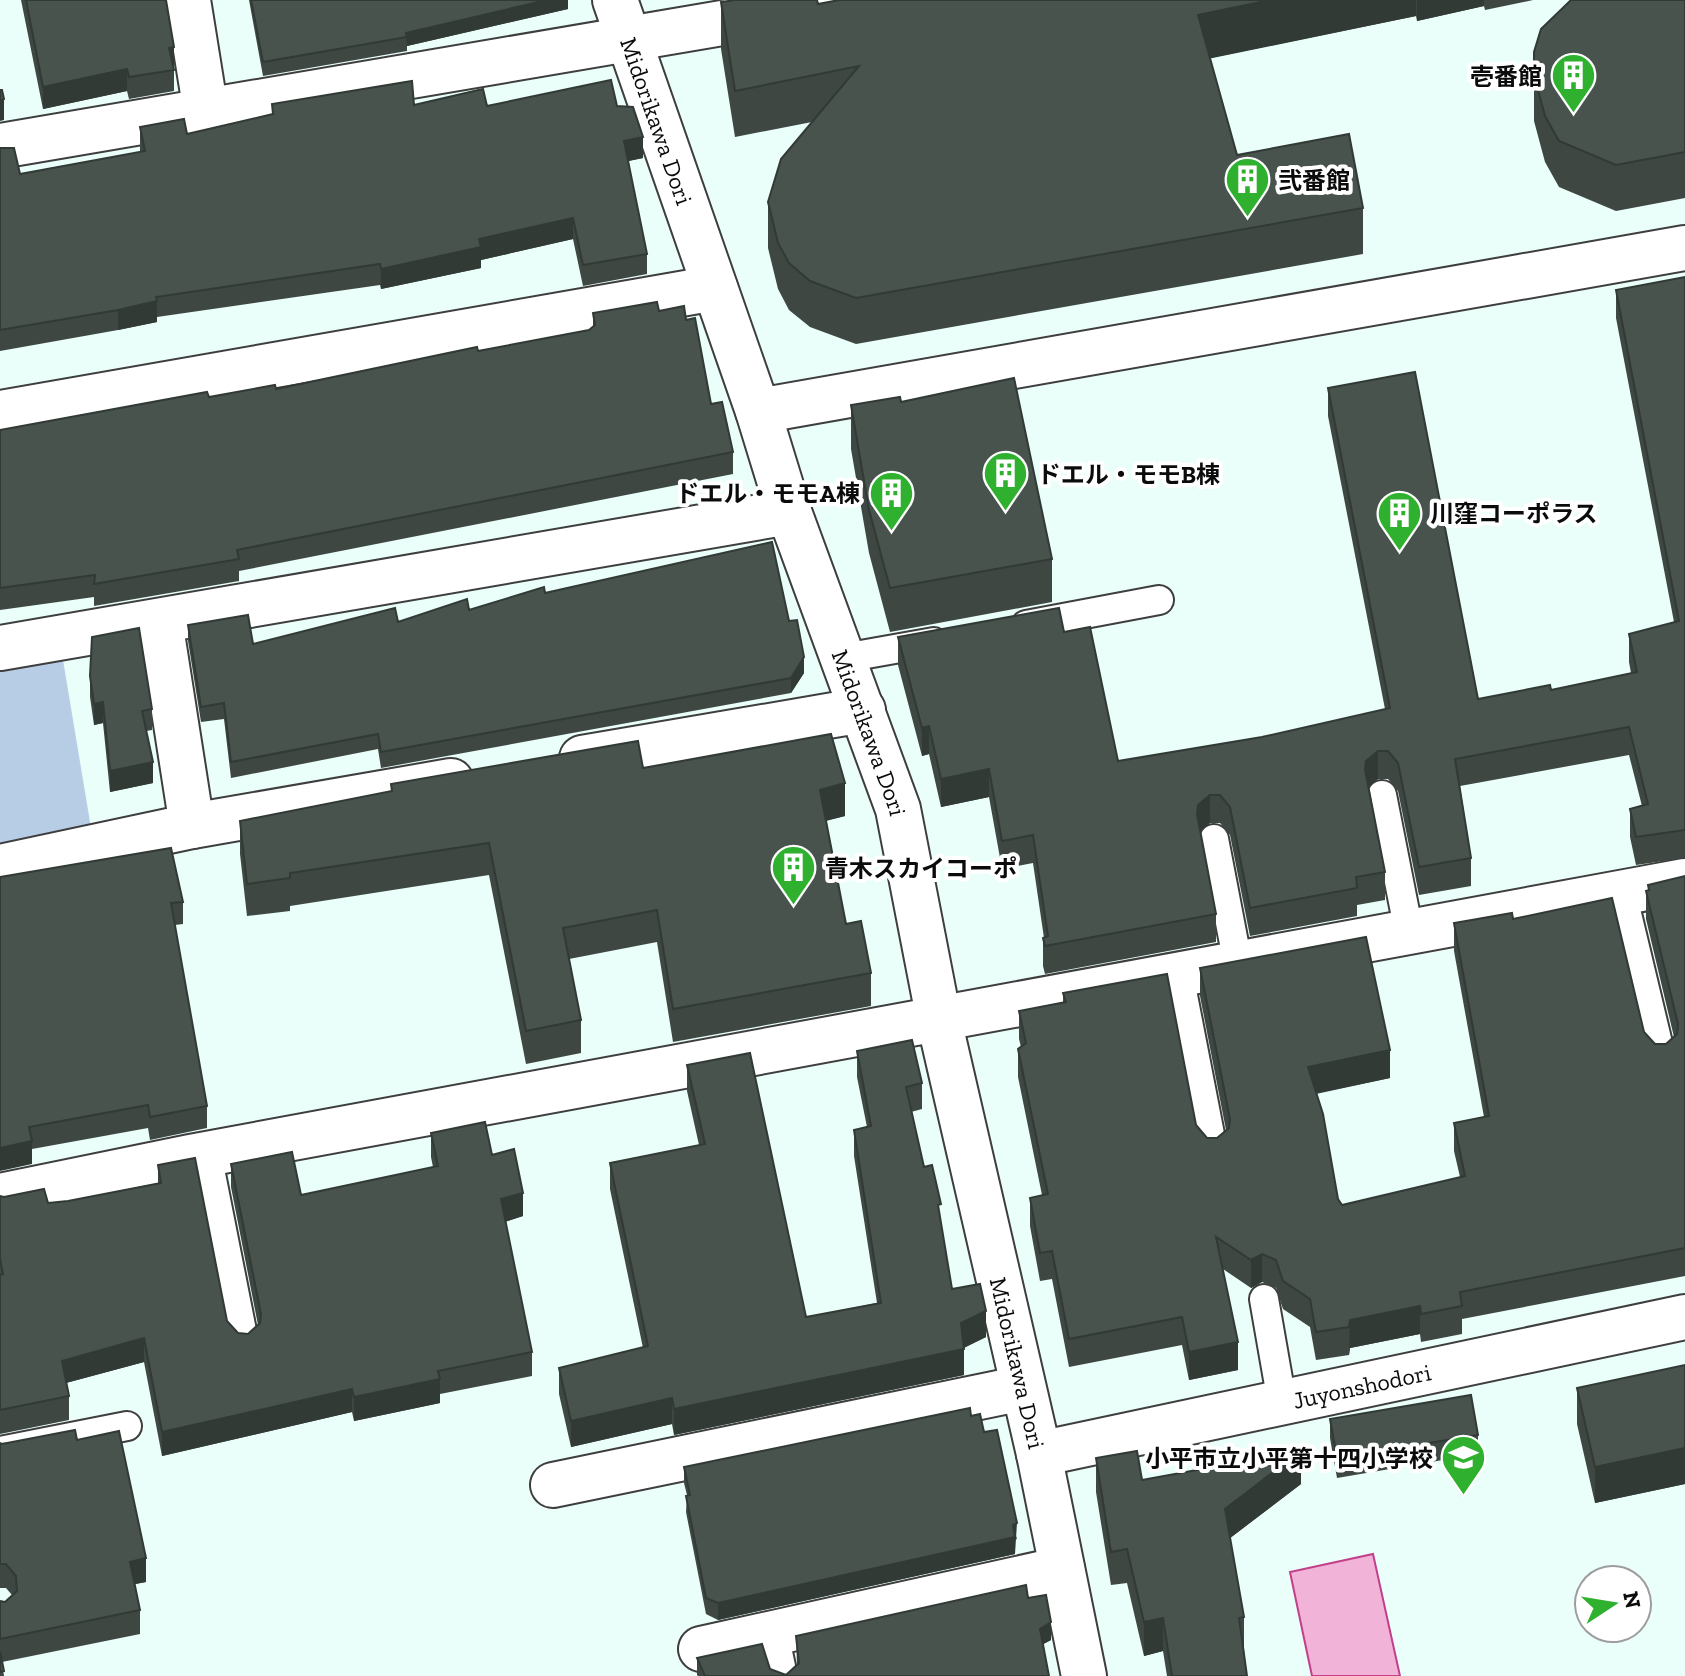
<svg xmlns="http://www.w3.org/2000/svg" width="1685" height="1676" font-family="'Zilla Slab','Noto Sans JP',serif">
  <style>
    .green { fill: #b7cde5 }
    .water { fill: #f1b3d7; stroke: #c33f89; stroke-width: 2 }
    .lines { fill: none; stroke-linecap: round; stroke-linejoin: round }
    .service-casing { stroke: #3e3e3e; stroke-width: 32 }
    .minor-casing { stroke: #3e3e3e; stroke-width: 48 }
    .tertiary-casing { stroke: #3e3e3e; stroke-width: 48 }
    .service { stroke: #fff; stroke-width: 28 }
    .minor { stroke: #fff; stroke-width: 44 }
    .tertiary { stroke: #fff; stroke-width: 44 }
    .wall { fill: #3e4742 }
    .shaded-wall { fill: #323a36 }
    .building { fill: #48534d; stroke: #323a36; stroke-width: 2 }
    .labels { text-anchor: middle; dominant-baseline: central; stroke-width: 8; stroke-linejoin: round; paint-order: stroke }
    .poi-label { font-size: 24px; font-weight: bold; fill: #0b0b0b; stroke: #fff; text-anchor: start }
    .street-label { font-size: 24px; fill: #0b0b0b; stroke: #fff }
  </style>
  <rect width="100%" height="100%" fill="#eafefa"/>
  <path class="green" d="M63 660 91 828 0 845V671Z"/>
  <path class="water" d="M1373 1554 1400 1676H1312L1290 1572Z"/>
  <g class="lines">
    <defs>
      <path id="service" d="M1026 625 1159 600
        M844 658 934 642
        M1382 795 1409 932
        M1214 839 1238 964
        M1622 893 1661 1056
        M1179 975 1213 1150
        M207 1154 244 1341
        M1264 1299 1282 1402
        M0 1451 127 1426
        M774 1633 783 1676"/>
      <g id="minor">
        <path d="M188 0 206 112"/>
        <path d="M0 146 857 0"/>
        <path d="M758 411 1685 248"/>
        <path d="M0 413 715 288"/>
        <path d="M160 621 192 826"/>
        <path d="M0 648 789 512"/>
        <path d="M582 758 863 710"/>
        <path d="M0 867 192 826 451 781"/>
        <path d="M0 1196 190 1157 1685 881"/>
        <path id="s1" d="M1039 1454 1685 1317"/>
        <path d="M553 1485 1023 1388"/>
        <path d="M701 1649 1062 1569"/>
      </g>
      <g id="tertiary">
        <path id="s2" d="M615 0 758 411 789 512 898 809 939 1020 1039 1454 1084 1676"/>
      </g>
    </defs>
    <use href="#service" class="service-casing"/>
    <use href="#minor" class="minor-casing"/>
    <use href="#tertiary" class="tertiary-casing"/>
    <use href="#service" class="service"/>
    <use href="#minor" class="minor"/>
    <use href="#tertiary" class="tertiary"/>
  </g>
  <path class="wall" d="M21 0H166L174 47V91L129 99 127 91 43 109Z
    M249 0H568V9L407 46V51L263 76Z
    M839 0H1533L1485 10 1484 6 1417 21 1416 16 1210 58 1237 155 1363 208V254L856 344 810 327 789 310 778 289 768 248V202L812 122 735 137 721 49V2L818 4Z
    M1685 0V198L1616 211 1559 187 1545 162 1534 121V52Z
    M272 104 617 106 643 158 628 161 647 254V274L583 286 573 239 481 260V268L381 289 380 285 157 317V322L118 330 0 351V148L20 174 140 152V127L187 134 272 114Z
    M1685 277V858L1636 865 1630 837V809L1642 806 1629 755 1460 786 1471 858V886L1419 895 1398 791 1388 779H1378L1369 787 1385 872V900L1357 905V916L1250 936 1230 835 1220 823H1210L1200 831 1216 914V942L1045 974 1043 966V938H1044L1033 863 1002 869 989 797 941 807 929 754 922 756 898 665V637L1064 632 1118 761 1262 737 1385 709 1328 416V388L1478 699 1551 690 1631 673 1629 662V634L1674 622 1616 318V290Z
    M659 311 686 320 711 404 733 452V474L239 571V581L94 606V597L0 610V430L209 397 276 389 589 330 593 327V313Z
    M851 405 1052 559V602L890 632 869 553 851 449Z
    M545 593 789 621 804 673 791 693 381 768 378 749 231 778 224 719 201 722 188 641V625L253 644 469 610Z
    M90 676 152 709V730L146 731 153 783 110 792 103 723 94 725 90 697Z
    M643 768 845 816 826 821 846 924 871 973V1006L673 1042 657 942 569 959 581 1020V1053L526 1064 489 875 290 906V911L247 916 240 854V821L391 792V784Z
    M1685 876V1276L1462 1319V1334L1421 1342 1420 1334 1350 1348 1349 1355 1316 1360 1310 1327 1283 1309 1276 1288 1262 1282 1251 1288 1223 1269 1238 1370 1189 1380 1182 1345 1069 1367 1052 1279 1040 1281 1030 1226V1198L1042 1195 1018 1077V1049L1021 1047 1019 1039V1011L1063 1002V993L1196 1125 1207 1138H1217L1226 1130 1200 996V968L1390 1078 1316 1094 1338 1199 1342 1205 1460 1177 1454 1151V1123L1484 1117 1454 951V923L1513 919 1644 1032 1655 1044H1666L1674 1037 1646 919V891L1648 890V885Z
    M0 877 183 902V924L175 925 207 1106V1128L150 1140 148 1128 32 1149V1164Z
    M857 1051 922 1083V1109L911 1112 924 1167 941 1222 952 1289 986 1337 964 1348V1375L674 1435 672 1424 571 1447 559 1394V1368L643 1348 610 1189V1163L699 1145 687 1091V1065L806 1317 877 1303 854 1156V1130L867 1127 857 1077Z
    M431 1133 492 1155 523 1216 505 1222 532 1352V1376L440 1394V1403L354 1421 352 1412 162 1456 144 1362 66 1383 69 1396V1420L0 1434V1196L48 1203 68 1201 158 1183V1165L227 1321 238 1333 248 1334 258 1325 231 1187V1164L301 1195 433 1167 431 1157Z
    M1685 1365V1484L1595 1503 1577 1424V1388Z
    M971 1416 984 1432 1017 1539 1015 1540V1554L718 1620 706 1614 686 1512 687 1495 684 1483V1467Z
    M1330 1419 1478 1435V1454L1337 1478 1330 1438Z
    M77 1440 146 1582 135 1584 140 1610V1634L2 1662 4 1676H0V1601L5 1602 12 1595 6 1588H0V1443Z
    M1096 1458 1142 1480 1301 1484 1230 1538 1244 1617V1650L1247 1676H1167L1163 1651 1144 1656 1127 1583 1111 1585 1096 1492Z
    M1028 1598 1051 1640 1043 1644 1049 1676H698L697 1675V1658L770 1669 786 1675 797 1665 796 1636Z"/>
  <path class="shaded-wall" d="M547 0H568V9L407 46 406 33Z
    M1270 0H1416V16L1198 61V15Z
    M1417 0H1484V6L1417 21Z
    M174 47V69L169 48Z
    M127 69V91L43 109V87Z
    M4 99V120L0 121V101Z
    M643 137V158L624 162V141Z
    M573 218V239L481 260V268L381 289V269L479 239Z
    M157 301V322L118 330V310Z
    M804 657V673L791 693V678Z
    M103 702V723L94 725V704Z
    M929 726V754L922 756V728Z
    M1378 751V779L1366 789V761Z
    M153 762V783L110 792V771Z
    M989 769V797L941 807V779Z
    M845 783V816L820 822V790Z
    M1210 795V823L1198 833V805Z
    M1390 1050V1078L1308 1095V1067Z
    M32 1141V1164L0 1171V1148Z
    M523 1193V1216L501 1223V1199Z
    M1262 1254V1282L1251 1288V1260Z
    M1420 1306V1334L1350 1348 1349 1355 1350 1320Z
    M986 1311V1337L961 1349V1323Z
    M144 1338V1362L62 1384V1361Z
    M1238 1342V1370L1189 1380V1352Z
    M964 1349V1375L674 1435V1409Z
    M440 1379V1403L354 1421V1397Z
    M352 1389V1412L162 1456V1432Z
    M672 1398V1424L571 1447V1421Z
    M1685 1448V1484L1595 1503V1467Z
    M1301 1451V1484L1225 1542V1509Z
    M1017 1523 1015 1554 718 1620V1603L1013 1525Z
    M146 1558V1582L130 1585V1562Z
    M1163 1618V1651L1144 1656V1622Z
    M1051 1622V1640L1040 1646V1629Z"/>
  <path class="building" d="M26 0H166L174 47 169 48 174 70 129 77 127 69 43 87Z
    M251 0H547L406 33 407 37 263 62Z
    M735 0H817L818 4 839 0H1270L1198 15 1237 155 1349 134 1363 208 856 298 810 281 789 263 778 243 768 202 781 159 859 66 735 91 721 2Z
    M1571 0H1685V152L1616 165 1559 141 1545 116 1534 75V52L1541 29Z
    M611 80 617 106 633 107 643 137 624 141 647 254 583 265 573 218 479 239 481 247 381 269 380 264 156 297 157 301 118 310 0 330V148H14L20 174 145 151 140 127 184 119 187 134 273 114 272 104 412 81 414 105 483 89 487 106Z
    M0 90H2L4 99 0 101Z
    M1685 277V830L1636 837 1630 809 1648 804 1629 727 1455 759 1471 858 1419 867 1398 763 1388 751H1378L1366 761 1365 770 1385 872 1356 877 1357 888 1250 908 1230 807 1220 795H1210L1198 805 1197 814 1216 914 1045 946 1043 938 1048 936 1033 835 1002 841 989 769 941 779 929 726 922 728 898 637 1059 608 1064 632 1090 627 1118 761 1262 737 1390 708 1328 388 1415 372 1478 699 1550 685 1551 690 1637 672 1629 634 1679 621 1616 290Z
    M657 302 659 311 684 306 686 320 695 318 711 404 722 402 733 452 237 550 239 559 94 584 95 575 0 588V430L207 392 209 397 275 385 276 389 477 347 478 351 589 330 595 325 593 313Z
    M1014 378 1052 559 890 588 869 510 851 405 900 397 901 402Z
    M772 542 789 621 797 620 804 657 791 678 381 752 378 734 231 762 224 703 201 707 188 625 248 615 253 644 395 608 398 622 467 599 469 610 544 587 545 593Z
    M139 628 152 709 142 711 153 762 110 771 103 702 94 704 90 676 92 637Z
    M831 734 845 783 820 790 846 924 861 921 871 973 673 1009 657 910 563 928 581 1020 526 1031 489 843 290 873V878L247 884 240 821 392 791 391 784 638 741 643 768Z
    M171 848 183 902 171 903 207 1106 150 1117 148 1105 29 1127 32 1141 0 1148V877Z
    M1685 876V1248L1460 1292 1462 1306 1421 1314 1420 1306 1350 1320 1349 1327 1316 1332 1310 1299 1283 1281 1276 1260 1262 1254 1251 1260 1216 1237 1238 1342 1189 1352 1182 1317 1069 1339 1052 1251 1040 1253 1030 1198 1048 1194 1018 1049 1026 1043 1019 1011 1066 1002 1063 993 1167 974 1196 1125 1207 1138H1217L1229 1128 1230 1119 1200 968 1366 937 1390 1050 1308 1067 1323 1114 1338 1199 1342 1205 1465 1176 1454 1123 1489 1116 1454 923 1512 913 1513 919 1612 898 1644 1032 1655 1044H1666L1677 1034 1678 1024 1646 891 1649 890 1648 885Z
    M912 1040 922 1083 906 1087 924 1167 932 1165 941 1204 938 1205 952 1289 980 1284 986 1311 961 1323 964 1349 674 1409 672 1398 571 1421 559 1368 648 1346 610 1163 705 1144 687 1065 750 1053 806 1317 881 1303 854 1130 871 1126 857 1051Z
    M485 1122 492 1155 514 1149 523 1193 501 1199 532 1352 438 1371 440 1379 354 1397 352 1389 162 1432 144 1338 62 1361 69 1396 0 1410V1275L3 1274 0 1259V1196L4 1197 44 1189 48 1203 68 1201 161 1183 158 1165 195 1158 227 1321 238 1333 248 1334 260 1323 261 1314 231 1164 292 1152 301 1195 438 1166 431 1133Z
    M1685 1365V1448L1595 1467 1577 1388Z
    M1471 1395 1478 1435 1337 1458 1330 1419Z
    M970 1408 971 1416 980 1414 984 1432 997 1430 1017 1523 1013 1525 1015 1537 718 1603 706 1598 686 1496 690 1495 684 1467Z
    M75 1430 77 1440 119 1431 146 1558 130 1562 140 1610 0 1639V1601L5 1602 17 1591 16 1576 6 1564H0V1443L2 1444Z
    M1137 1451 1142 1480 1301 1451 1225 1509 1244 1617 1239 1618 1247 1676H1172L1163 1618 1144 1622 1127 1549 1111 1552 1096 1458Z
    M1026 1585 1028 1598 1046 1595 1051 1622 1040 1629 1049 1676H705L697 1658 762 1644 770 1669 786 1675 799 1663 796 1636Z
    M0 1651 4 1671 0 1672Z"/>
  <defs>
    <symbol id="building-pin" viewBox="-11 -11 22 30"><path d="M0 17L-7.5 6A9.5 9.5 0 1 1 7.5 6Z" fill="#2fb02e" stroke="#fff"/><path d="M-4-6H4V6H1V3H-1V6H-4ZM-2.5-4.3h1.7v1.8h-1.7ZM.8-4.3h1.7v1.8H.8ZM-2.5-1h1.7V.8h-1.7ZM.8-1h1.7V.8H.8Z" fill="#fff"/></symbol>
    <symbol id="school-pin" viewBox="-11 -11 22 30"><path d="M0 17L-7.5 6A9.5 9.5 0 1 1 7.5 6Z" fill="#2fb02e" stroke="#fff"/><path d="M0-5L7-2L0 1L-7-2ZM-4 1L0 2.5L4 1V4Q0 6-4 4Z" fill="#fff"/></symbol>
  </defs>
  <g fill-rule="evenodd">
    <use href="#building-pin" x="1548" y="50" width="51" height="69"/>
    <use href="#building-pin" x="1222" y="154" width="51" height="69"/>
    <use href="#building-pin" x="980" y="448" width="51" height="69"/>
    <use href="#building-pin" x="866" y="468" width="51" height="69"/>
    <use href="#building-pin" x="1374" y="488" width="51" height="69"/>
    <use href="#building-pin" x="768" y="842" width="51" height="69"/>
    <use href="#school-pin" x="1438" y="1432" width="51" height="69"/>
  </g>
  <g class="labels">
    <g class="poi-label">
      <text x="1542" y="76" text-anchor="end">壱番館</text>
      <text x="1278" y="180">弐番館</text>
      <text x="1037" y="474">ドエル・モモB棟</text>
      <text x="860" y="493" text-anchor="end">ドエル・モモA棟</text>
      <text x="1430" y="513">川窪コーポラス</text>
      <text x="825" y="868">青木スカイコーポ</text>
      <text x="1433" y="1458" text-anchor="end">小平市立小平第十四小学校</text>
    </g>
    <g class="street-label">
      <text stroke="none"><textPath href="#s2" startOffset="128">Midorikawa Dori</textPath></text>
      <text stroke="none"><textPath href="#s2" startOffset="776">Midorikawa Dori</textPath></text>
      <text stroke="none"><textPath href="#s2" startOffset="1424">Midorikawa Dori</textPath></text>
      <text stroke="none"><textPath href="#s1" startOffset="330">Juyonshodori</textPath></text>
    </g>
  </g>
  <g transform="translate(1613 1604) rotate(78)"><circle r="38" fill="#ffffff" stroke="#9d9d9d" stroke-width="2"/>
  <path d="M0-6L14 30L0 20L-14 30Z" fill="#2fb02e"/>
  <text y="-12" font-size="22" font-weight="bold" text-anchor="middle" fill="#0b0b0b">N</text>
  </g>
</svg>
